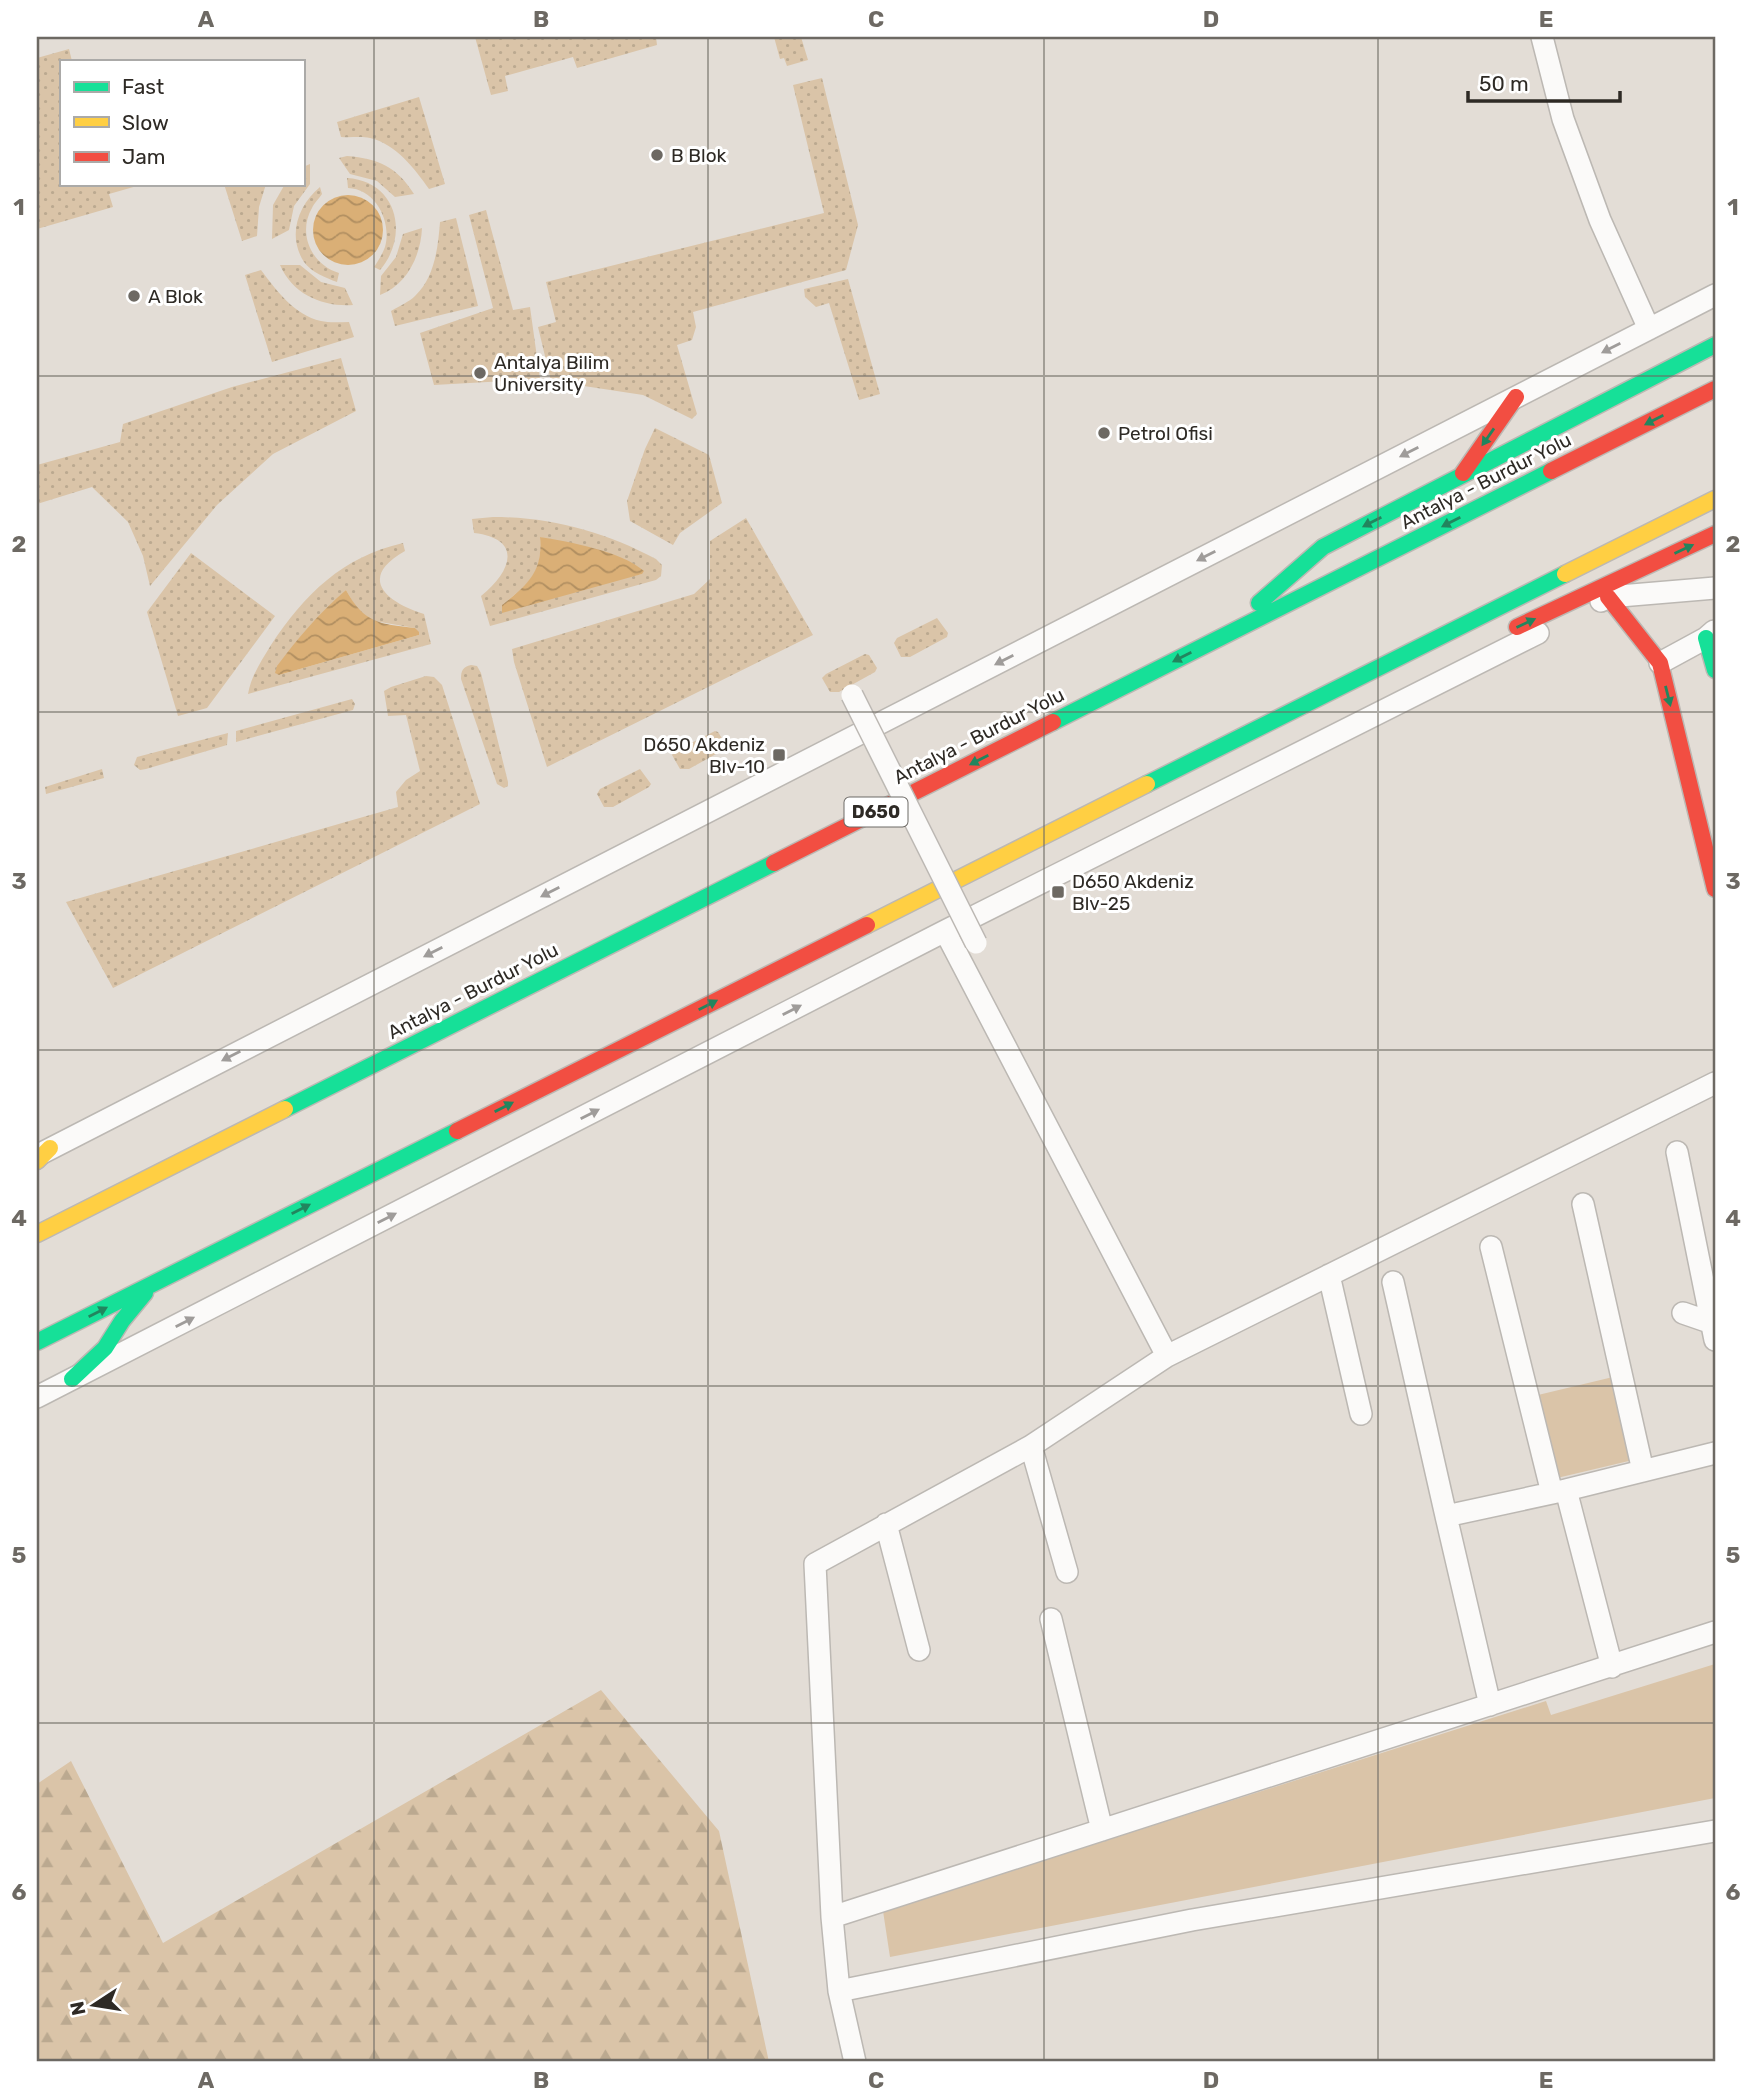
<svg xmlns="http://www.w3.org/2000/svg" width="1752" height="2099" font-family="Rubik,sans-serif">
  <style>
    .grass { fill: url(#grass-dots); fill-rule: evenodd }
    .forest { fill: url(#forest-firs) }
    .green { fill: #dac4a8 }
    .water { fill: url(#water-waves) }
    .lines { fill: none; stroke-linecap: round; stroke-linejoin: round }
    .street-casing { stroke: #bcb8b3; stroke-width: 24 }
    .fast-casing { stroke: #bcb8b3; stroke-width: 19 }
    .slow-casing { stroke: #bcb8b3; stroke-width: 19 }
    .jam-casing { stroke: #bcb8b3; stroke-width: 19 }
    .street { stroke: #fbfaf9; stroke-width: 21 }
    .fast { stroke: #16e098; stroke-width: 16 }
    .slow { stroke: #ffcf43; stroke-width: 16 }
    .jam { stroke: #f24e42; stroke-width: 16 }
    .street-bridge-casing { stroke: #bcb8b3; stroke-width: 24; stroke-linecap: butt }
    .street-bridge { stroke: #fbfaf9; stroke-width: 21 }
    .oneway { fill: #9f9c9a }
    .oneway2 { fill: #22855e }
    .grid { fill: none; stroke: #6d6963; stroke-width: 2; stroke-opacity: 0.55 }
    .poi-dot { fill: #6d6963; stroke: #fff; stroke-width: 2.5 }
    .labels { text-anchor: middle; dominant-baseline: central; stroke-width: 6; stroke-linejoin: round; paint-order: stroke }
    .shield { fill: #fff; stroke: #6d6a66; stroke-width: 2 }
    .shield-label { font-size: 18px; font-weight: bold; fill: #2e2a25 }
    .poi-label { font-size: 19px; fill: #2e2a25; stroke: #fff; text-anchor: start }
    .street-label { font-size: 19px; fill: #2e2a25; stroke: #fff }
    .neatline { fill: none; stroke: #6d6963; stroke-width: 2.5 }
    .grid-label { font-size: 23px; text-anchor: middle; font-weight: bold; fill: #6d6963 }
  </style>
  <defs>
    <pattern id="grass-dots" width="8" height="8" patternUnits="userSpaceOnUse" patternTransform="scale(1.75)"><rect width="8" height="8" fill="#dac4a8"/><path d="M2 2h.1M6 6h.1" fill="none" stroke="#bba990" stroke-width="1.8" stroke-linecap="round"/></pattern>
    <pattern id="forest-firs" width="22" height="20" patternUnits="userSpaceOnUse" patternTransform="scale(1.75)"><rect width="22" height="20" fill="#dac4a8"/><path d="M5 1l3.5 6h-7zM16 11l3.5 6h-7z" fill="#bba990"/></pattern>
    <pattern id="water-waves" width="16" height="10" patternUnits="userSpaceOnUse" patternTransform="scale(1.75)"><rect width="16" height="10" fill="#daaf76"/><path d="M0 5q4-4 8 0t8 0" fill="none" stroke="#b18f61"/></pattern>
  </defs>
  <rect width="100%" height="100%" fill="#e3ddd6"/>
  <path class="grass" d="M475 37H656L657 45 577 68 573 57 505 76 508 91 491 95Z
    M774 37H801L808 60 787 66 784 58 780 59Z
    M69 49 72 61H61V184H144L109 194 113 207 37 229V58Z
    M822 78 858 225 846 270 693 312 696 327 692 340 677 345 697 414 692 419 643 395 551 381 538 327 556 322 546 282 824 213 793 85Z
    M419 97 445 184 429 189C415 169 396 144 370 138 361 136 350 138 341 137L337 122Z
    M347 156C379 159 396 166 414 194L395 197 377 181 350 174 339 158Z
    M310 164V184L294 206 289 230 272 239 273 205 285 184H303V167Z
    M347 178C397 181 410 235 380 270L374 267C378 261 382 255 385 247 392 222 376 189 348 188Z
    M224 184H266L259 207 257 236 242 241Z
    M320 187 322 194C319 199 314 203 312 208 297 234 312 265 339 273L337 282C326 278 311 272 304 262 287 236 298 205 320 187Z
    M486 210 513 310 530 307 540 379 434 385 420 333 493 308 469 215Z
    M456 218 478 306 395 326 391 311C399 306 409 302 415 296 435 277 438 247 440 222Z
    M422 228C421 255 407 285 380 295L381 276 396 257 403 234Z
    M280 265H300L321 282 345 288 353 305C323 307 293 295 280 265Z
    M261 270C276 290 294 315 321 321 329 323 340 322 349 322L354 337 272 362 245 275Z
    M848 279 880 394 859 400 829 303 816 307 805 297 804 289Z
    M341 358 356 411 273 454 217 505 150 586 143 556 128 522 92 487 37 504V465L120 442 123 424 232 387Z
    M655 428 709 455 722 503 680 533 673 545 630 521 627 501 645 449Z
    M493 517C551 517 605 532 656 559L662 565 661 576 656 580 490 626 481 596C511 572 524 539 474 533L472 519ZM540 537 642 574 502 605C529 583 543 574 540 537Z
    M746 518 813 635 547 767 514 662 512 649 694 594 710 579V541Z
    M403 543 405 551C357 578 386 602 424 614L431 644 248 694C251 676 262 660 271 645 305 594 342 557 403 543ZM346 590 358 611 374 621 415 628 419 635 279 675 276 673Z
    M191 553 275 616 207 708 178 716 147 612Z
    M937 618 948 633 947 637 910 657H901L894 643 897 638Z
    M865 654 869 655 877 668 875 672 839 692H830L822 678 826 674Z
    M471 665 477 666 481 673 508 782V786L504 788 497 784 461 679C461 670 463 667 471 665Z
    M426 676 434 677 442 685 480 804 113 988 66 902 398 807 396 792 406 780 420 771 406 715 388 716 384 691 391 687Z
    M352 699 355 704 353 710 236 742V731Z
    M715 731 718 732 726 745 725 749 689 769H680L672 755 675 751Z
    M228 733 227 745 146 769 140 770 134 765 137 757Z
    M102 769 104 778 46 794 45 787Z
    M640 769 651 784 649 787 613 807H604L597 794 600 789Z"/>
  <path class="forest" d="M601 1690 719 1831 769 2062H37V1784L71 1761 163 1943Z"/>
  <path class="green" d="M1613 1377 1633 1460 1557 1478 1538 1395Z
    M1715 1664V1798L890 1957 883 1911 1546 1701 1551 1715Z"/>
  <path class="water" d="M313 230a35 35 0 1 1 70 0a35 35 0 1 1-70 0Z
    M540 537C570 542 621 551 644 571L642 574 502 613V605C528 584 543 572 540 537Z
    M346 590C364 623 379 624 415 628L419 632V635L279 675 275 673 277 666C298 638 319 613 346 590Z"/>
  <g class="lines">
    <defs>
      <path id="street" d="M1542 37 1563 119 1600 220 1649 329
        M1601 601 1608 597 1715 588
        M1660 663 1706 638 1714 631
        M945 931 1167 1356
        M1677 1152 1715 1340
        M42 1153 1715 295
        M1583 1204 1643 1471
        M1491 1247 1552 1493
        M1329 1275 1361 1414
        M1393 1282 1446 1516
        M1683 1313 1712 1323
        M37 1397 945 931 1538 633
        M1031 1446 1067 1572
        M1566 1490 1715 1453
        M886 1524 919 1650
        M1051 1619 1102 1830
        M1490 1705 1446 1516 1566 1490 1612 1667
        M832 1917 1715 1632
        M839 1991 1192 1920 1715 1831
        M855 2062 839 1991 832 1917 815 1564 1031 1446 1167 1356 1715 1083"/>
      <path id="fast" d="M1259 603 1323 547 1715 345
        M1706 638 1715 670
        M1053 722 1551 471
        M1147 784 1565 574
        M285 1109 774 863
        M37 1342 457 1131
        M72 1379 105 1348 122 1321 145 1293"/>
      <path id="slow" d="M1565 574 1715 499
        M867 925 1147 784
        M37 1161 50 1148
        M37 1234 285 1109"/>
      <path id="jam" d="M1551 471 1715 389
        M1463 473 1516 397
        M1608 597 1660 663 1715 889
        M1517 627 1715 534
        M774 863 1053 722
        M457 1131 867 925"/>
    </defs>
    <use href="#street" class="street-casing"/>
    <use href="#fast" class="fast-casing"/>
    <use href="#slow" class="slow-casing"/>
    <use href="#jam" class="jam-casing"/>
    <use href="#street" class="street"/>
    <use href="#fast" class="fast"/>
    <use href="#slow" class="slow"/>
    <use href="#jam" class="jam"/>
    <defs>
      <path id="street-bridge" d="M852 695 976 943"/>
    </defs>
    <use href="#street-bridge" class="street-bridge-casing"/>
    <use href="#street-bridge" class="street-bridge"/>
  </g>
  <defs><path id="oneway-solid" d="M-6-.8H1V-3.2L6.5 0L1 3.2V.8H-6Z" transform="scale(1.75)"/></defs>
  <g class="oneway">
    <use href="#oneway-solid" transform="translate(1611 348) rotate(153)"/>
    <use href="#oneway-solid" transform="translate(1409 452) rotate(153)"/>
    <use href="#oneway-solid" transform="translate(1206 556) rotate(153)"/>
    <use href="#oneway-solid" transform="translate(1004 660) rotate(153)"/>
    <use href="#oneway-solid" transform="translate(550 892) rotate(153)"/>
    <use href="#oneway-solid" transform="translate(433 952) rotate(153)"/>
    <use href="#oneway-solid" transform="translate(792 1010) rotate(-27)"/>
    <use href="#oneway-solid" transform="translate(231 1056) rotate(153)"/>
    <use href="#oneway-solid" transform="translate(590 1114) rotate(-27)"/>
    <use href="#oneway-solid" transform="translate(387 1218) rotate(-27)"/>
    <use href="#oneway-solid" transform="translate(185 1322) rotate(-27)"/>
  </g>
  <g class="oneway2">
    <use href="#oneway-solid" transform="translate(1654 420) rotate(153)"/>
    <use href="#oneway-solid" transform="translate(1488 437) rotate(125)"/>
    <use href="#oneway-solid" transform="translate(1372 522) rotate(153)"/>
    <use href="#oneway-solid" transform="translate(1451 522) rotate(153)"/>
    <use href="#oneway-solid" transform="translate(1684 549) rotate(-25)"/>
    <use href="#oneway-solid" transform="translate(1526 623) rotate(-25)"/>
    <use href="#oneway-solid" transform="translate(1182 657) rotate(153)"/>
    <use href="#oneway-solid" transform="translate(1668 696) rotate(76)"/>
    <use href="#oneway-solid" transform="translate(979 760) rotate(153)"/>
    <use href="#oneway-solid" transform="translate(708 1005) rotate(-27)"/>
    <use href="#oneway-solid" transform="translate(504 1107) rotate(-27)"/>
    <use href="#oneway-solid" transform="translate(301 1209) rotate(-27)"/>
    <use href="#oneway-solid" transform="translate(98 1312) rotate(-27)"/>
  </g>
  <path class="grid" d="M374 37V2062M708 37V2062M1044 37V2062M1378 37V2062M37 376H1715M37 712H1715M37 1050H1715M37 1386H1715M37 1723H1715"/>
  <g class="poi-dot">
    <circle cx="657" cy="155" r="7"/>
    <circle cx="134" cy="296" r="7"/>
    <circle cx="480" cy="373" r="7"/>
    <circle cx="1104" cy="433" r="7"/>
    <rect x="772" y="748" width="14" height="14" rx="3.5"/>
    <rect x="1051" y="885" width="14" height="14" rx="3.5"/>
  </g>
  <g class="labels">
    <rect class="shield" x="844.5" y="797.5" width="63" height="29" rx="5"/>
    <g class="shield-label">
      <text x="876" y="812">D650</text>
    </g>
    <g class="poi-label">
      <text x="671" y="155">B Blok</text>
      <text x="148" y="296">A Blok</text>
      <text x="494" y="362">Antalya Bilim<tspan x="494" dy="22">University</tspan></text>
      <text x="1118" y="433">Petrol Ofisi</text>
      <text x="765" y="744" text-anchor="end">D650 Akdeniz<tspan x="765" dy="22">Blv-10</tspan></text>
      <text x="1072" y="881">D650 Akdeniz<tspan x="1072" dy="22">Blv-25</tspan></text>
    </g>
    <g class="street-label">
      <text transform="translate(1486 481) rotate(-27)">Antalya - Burdur Yolu</text>
      <text transform="translate(979 736) rotate(-27)">Antalya - Burdur Yolu</text>
      <text transform="translate(473 991) rotate(-27)">Antalya - Burdur Yolu</text>
    </g>
  </g>
  <rect width="1752" height="2099" fill="none" stroke="#ffffff" stroke-width="77"/>
  <rect x="60" y="60" width="245" height="126" fill="#ffffff" stroke="#abaaa8" stroke-width="2"/>
  <rect x="74" y="82" width="35" height="10" fill="#16e098" stroke="#abaaa8" stroke-width="2"/>
  <text x="122" y="94" font-size="21" fill="#2e2a25">Fast</text>
  <rect x="74" y="117" width="35" height="10" fill="#ffcf43" stroke="#abaaa8" stroke-width="2"/>
  <text x="122" y="130" font-size="21" fill="#2e2a25">Slow</text>
  <rect x="74" y="152" width="35" height="10" fill="#f24e42" stroke="#abaaa8" stroke-width="2"/>
  <text x="122" y="164" font-size="21" fill="#2e2a25">Jam</text>
  <g transform="translate(94 2005) rotate(258)" stroke="#ffffff" stroke-width="5" paint-order="stroke">
  <path d="M0-5L12 26L0 18L-12 26Z" fill="#2e2a25"/>
  <text y="-10" font-size="19" font-weight="bold" text-anchor="middle" fill="#2e2a25">N</text>
  </g>
  <path d="M1468 91v10h152v-10" fill="none" stroke="#2e2a25" stroke-width="3.5"/>
  <text x="1479" y="91" font-size="21" fill="#2e2a25" stroke="#ffffff" stroke-width="5" paint-order="stroke">50 m</text>
  <rect x="38" y="38" width="1676" height="2022" class="neatline"/>
  <g class="grid-label">
    <text x="206" y="27">A</text>
    <text x="541" y="27">B</text>
    <text x="876" y="27">C</text>
    <text x="1211" y="27">D</text>
    <text x="1546" y="27">E</text>
    <text x="19" y="215">1</text>
    <text x="1733" y="215">1</text>
    <text x="19" y="552">2</text>
    <text x="1733" y="552">2</text>
    <text x="19" y="889">3</text>
    <text x="1733" y="889">3</text>
    <text x="19" y="1226">4</text>
    <text x="1733" y="1226">4</text>
    <text x="19" y="1563">5</text>
    <text x="1733" y="1563">5</text>
    <text x="19" y="1900">6</text>
    <text x="1733" y="1900">6</text>
    <text x="206" y="2088">A</text>
    <text x="541" y="2088">B</text>
    <text x="876" y="2088">C</text>
    <text x="1211" y="2088">D</text>
    <text x="1546" y="2088">E</text>
  </g>
</svg>
